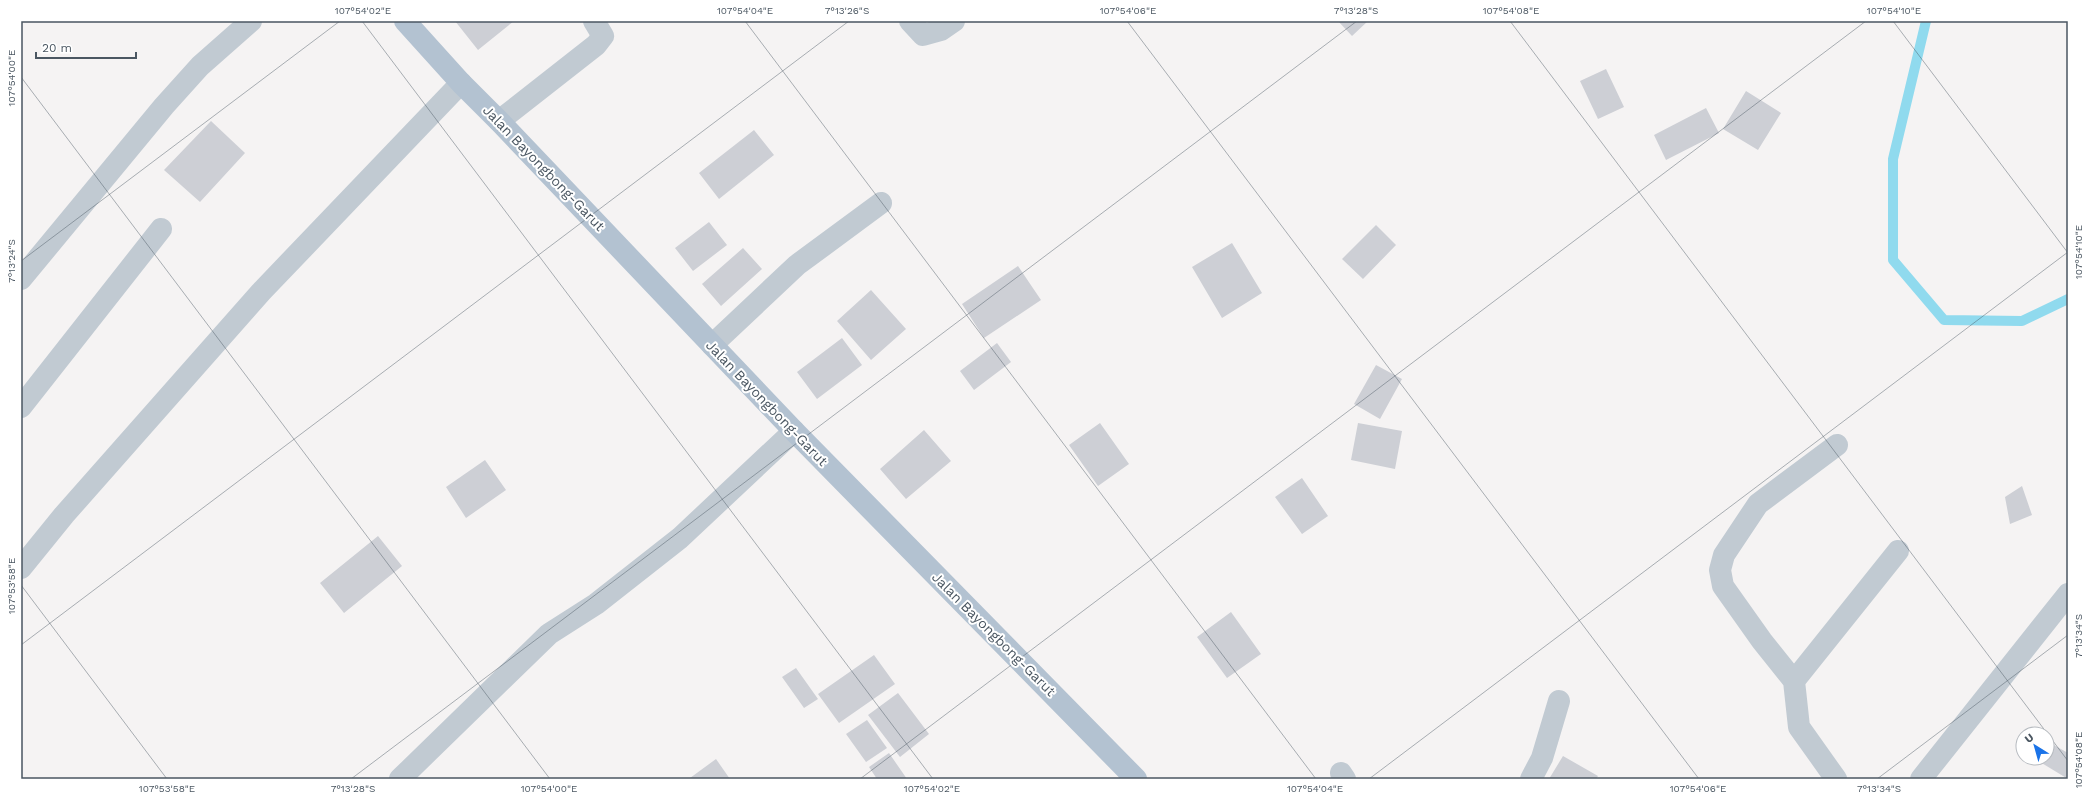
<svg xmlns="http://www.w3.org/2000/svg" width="2089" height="800" font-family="'Work Sans',sans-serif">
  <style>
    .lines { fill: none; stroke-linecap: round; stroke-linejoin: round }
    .stream { stroke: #90daee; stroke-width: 10 }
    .building { fill: #cdcfd5 }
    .street { stroke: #c1cad2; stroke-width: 22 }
    .primary { stroke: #b3c2d1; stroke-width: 22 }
    .ticks { fill: none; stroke: #4a5661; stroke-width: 1; stroke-opacity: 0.45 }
    .labels { text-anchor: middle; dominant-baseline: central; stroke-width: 4; stroke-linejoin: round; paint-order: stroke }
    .street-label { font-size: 14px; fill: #4a5661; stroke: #fff }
    .neatline { fill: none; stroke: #4a5661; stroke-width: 1.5 }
    .ticks-label { font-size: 10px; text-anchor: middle; fill: #4a5661 }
  </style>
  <rect width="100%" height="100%" fill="#f5f3f3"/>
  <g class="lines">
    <path class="stream" d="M1926 21 1893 159V260L1944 320 2022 321 2068 299"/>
  </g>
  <path class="building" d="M455 21H514L478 50Z
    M1338 21H1368L1352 36Z
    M1606 69 1624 107 1598 119 1580 81Z
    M1746 91 1781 113 1758 150 1723 129Z
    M1706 108 1719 133 1666 160 1654 135Z
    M211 121 245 153 200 202 164 170Z
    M754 130 774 155 719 199 699 173Z
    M709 222 727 245 693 271 675 248Z
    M1376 225 1396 245 1363 279 1342 259Z
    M1232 243 1262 293 1222 318 1192 267Z
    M743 248 762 269 721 306 702 284Z
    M1018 266 1041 300 984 338 962 304Z
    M871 290 906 329 871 360 837 321Z
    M842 338 862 365 817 399 797 372Z
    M997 343 1011 362 974 390 960 371Z
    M1376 365 1402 379 1380 419 1354 404Z
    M1100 423 1129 464 1098 486 1069 445Z
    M1358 423 1402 431 1395 469 1351 460Z
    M924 430 951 461 906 499 880 469Z
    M485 460 506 490 466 518 446 487Z
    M1302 478 1328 516 1302 534 1275 497Z
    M2022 486 2032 515 2010 524 2005 497Z
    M378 536 402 566 344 613 320 583Z
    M1231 612 1261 654 1227 678 1197 637Z
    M874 655 895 684 839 723 818 694Z
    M796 668 818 699 804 708 782 677Z
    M898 693 929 734 900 757 868 715Z
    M867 720 887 748 866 762 846 734Z
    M2052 744 2068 753V779L2040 762 2043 758H2047V752Z
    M889 753 907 779H877L869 767Z
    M1563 756 1598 776 1596 779H1549Z
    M716 759 730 779H691L690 778Z"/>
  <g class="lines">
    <path class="street" d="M910 21 923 35 941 30 954 21
      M499 121 596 45 603 36 594 21
      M21 279 164 106 200 66 251 21
      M712 345 797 265 881 203
      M21 407 161 229
      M21 568 64 515 261 292 461 83
      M1794 681 1898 551
      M1341 773 1345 779
      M400 779 549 634 596 604 680 538 794 431
      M1531 779 1542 758 1559 701
      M1836 779 1799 727 1794 681 1762 641 1723 586 1720 570 1724 555 1758 504 1837 445
      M1921 779 2068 594"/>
    <path class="primary" d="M405 21 461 83 499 121 794 431 1136 779"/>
  </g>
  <path class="ticks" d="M362 21 933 779M745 21 1316 779M1127 21 1699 779M1510 21 2068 761M1893 21 2068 253M21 77 550 779M21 261 340 21M21 585 167 779M21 645 849 21M351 779 1357 21M860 779 1866 21M1369 779 2068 252M1877 779 2068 635"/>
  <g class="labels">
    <g class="street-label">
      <text transform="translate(544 168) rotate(46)">Jalan Bayongbong-Garut</text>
      <text transform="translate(767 403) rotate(46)">Jalan Bayongbong-Garut</text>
      <text transform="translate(994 634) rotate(45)">Jalan Bayongbong-Garut</text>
    </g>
  </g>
  <rect width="2089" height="800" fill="none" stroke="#ffffff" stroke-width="44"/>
  <g transform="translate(2035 746) rotate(323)"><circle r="19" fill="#ffffff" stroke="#b7bbc0"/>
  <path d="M0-3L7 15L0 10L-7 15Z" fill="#1a73e8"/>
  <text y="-6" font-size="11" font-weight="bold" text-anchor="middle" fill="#4a5661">U</text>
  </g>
  <path d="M36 52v6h100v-6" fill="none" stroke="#4a5661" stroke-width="2"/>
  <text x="42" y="52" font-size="12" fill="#4a5661" stroke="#ffffff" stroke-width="3" paint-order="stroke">20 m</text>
  <rect x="22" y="22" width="2045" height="756" class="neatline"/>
  <g class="ticks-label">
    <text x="363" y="14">107°54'02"E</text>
    <text x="745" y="14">107°54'04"E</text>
    <text x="847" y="14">7°13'26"S</text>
    <text x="1128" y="14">107°54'06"E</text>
    <text x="1356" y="14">7°13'28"S</text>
    <text x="1511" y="14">107°54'08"E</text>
    <text x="1894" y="14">107°54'10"E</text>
    <text transform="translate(11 78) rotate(-90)" y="4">107°54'00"E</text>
    <text transform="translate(2078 252) rotate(-90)" y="4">107°54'10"E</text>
    <text transform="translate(11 261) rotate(-90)" y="4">7°13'24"S</text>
    <text transform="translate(11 586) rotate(-90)" y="4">107°53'58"E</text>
    <text transform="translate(2078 636) rotate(-90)" y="4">7°13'34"S</text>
    <text transform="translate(2078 760) rotate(-90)" y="4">107°54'08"E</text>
    <text x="167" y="792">107°53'58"E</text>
    <text x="353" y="792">7°13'28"S</text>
    <text x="549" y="792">107°54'00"E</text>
    <text x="932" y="792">107°54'02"E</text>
    <text x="1315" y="792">107°54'04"E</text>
    <text x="1698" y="792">107°54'06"E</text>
    <text x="1879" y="792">7°13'34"S</text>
  </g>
</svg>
